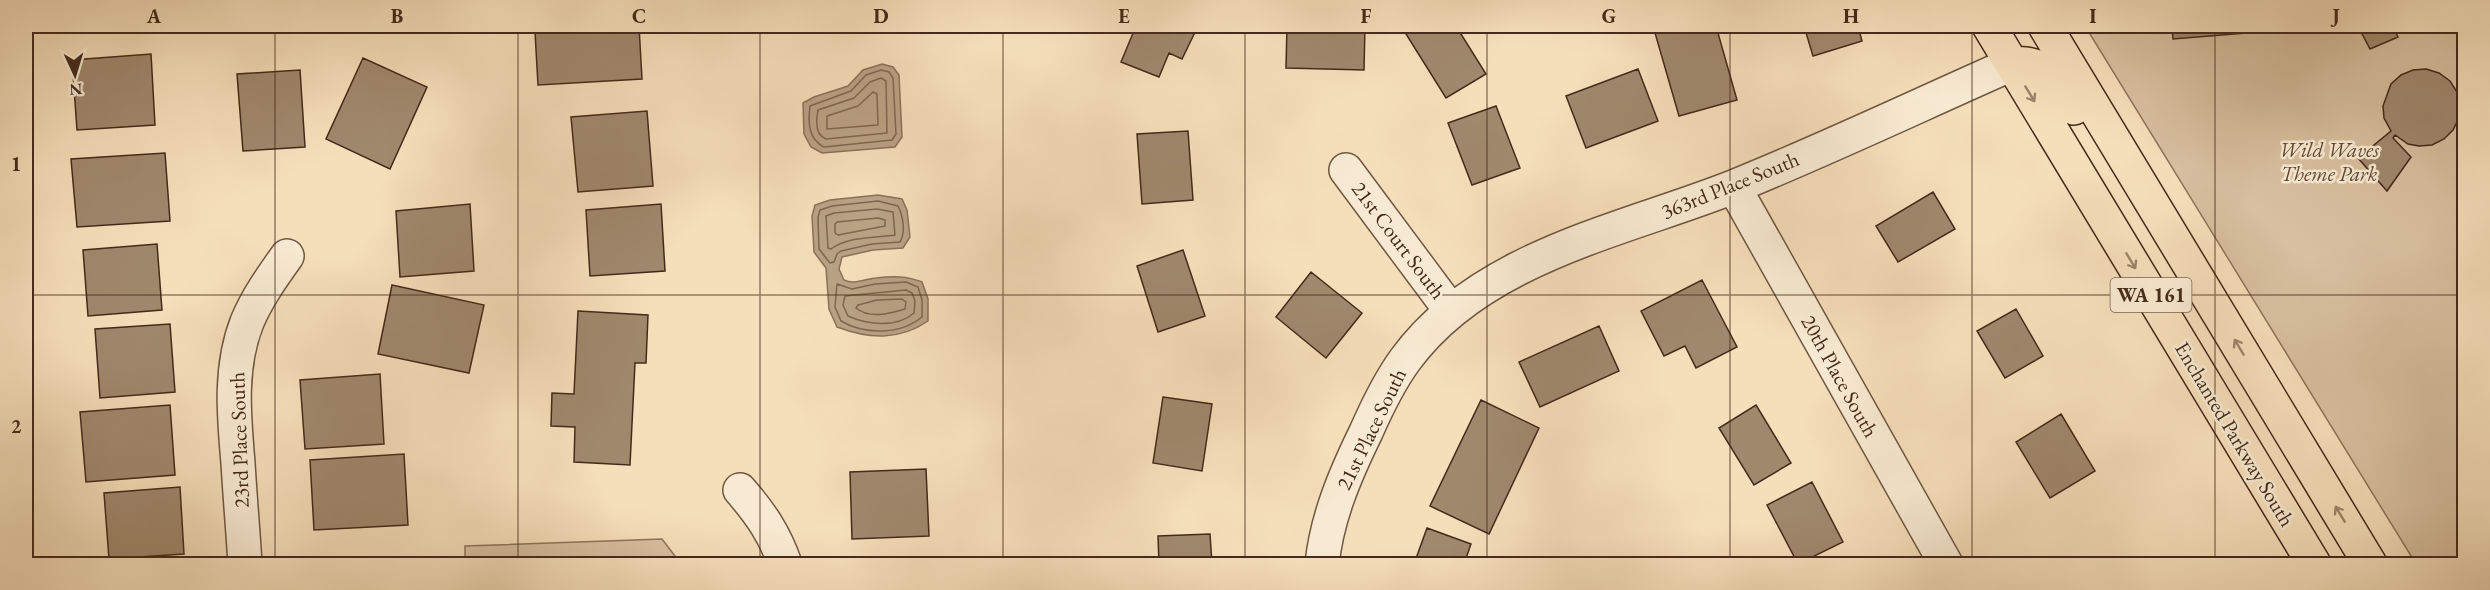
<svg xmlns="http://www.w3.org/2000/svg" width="2490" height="590" font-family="'EB Garamond',serif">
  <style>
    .green { fill: #d7bf9f; stroke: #8e745c; stroke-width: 1.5 }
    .water { fill: #b9a184; stroke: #8a715a; stroke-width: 1.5 }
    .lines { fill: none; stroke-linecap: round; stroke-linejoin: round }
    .shore { stroke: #7e664f; stroke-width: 1.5 }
    .building { fill: #a0886d; stroke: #442a1a; stroke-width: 1.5 }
    .street-casing { stroke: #705742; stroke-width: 36 }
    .primary-casing { stroke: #442a1a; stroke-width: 36 }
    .street { stroke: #f8ead2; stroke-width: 33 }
    .primary { stroke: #f5deba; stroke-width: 33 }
    .oneway { stroke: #9c846a }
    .grid { fill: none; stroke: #442a1a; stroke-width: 1.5; stroke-opacity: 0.55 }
    .labels { text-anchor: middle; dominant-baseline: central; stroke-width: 5; stroke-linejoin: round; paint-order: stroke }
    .shield { fill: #f8ead2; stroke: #7a6451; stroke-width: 1.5 }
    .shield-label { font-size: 20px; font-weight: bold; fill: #442a1a }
    .park-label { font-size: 21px; font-style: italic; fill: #614835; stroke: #f8ead2 }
    .street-label { font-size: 21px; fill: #442a1a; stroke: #f8ead2 }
    .neatline { fill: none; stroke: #442a1a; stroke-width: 2 }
    .grid-label { font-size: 20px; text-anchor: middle; font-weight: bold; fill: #442a1a }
  </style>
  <rect width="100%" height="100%" fill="#f5deba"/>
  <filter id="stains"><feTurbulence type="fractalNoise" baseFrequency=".00333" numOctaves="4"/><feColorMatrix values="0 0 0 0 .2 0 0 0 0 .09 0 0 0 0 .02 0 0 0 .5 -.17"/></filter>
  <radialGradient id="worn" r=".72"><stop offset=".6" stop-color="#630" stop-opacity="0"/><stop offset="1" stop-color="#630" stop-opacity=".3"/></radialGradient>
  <path class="green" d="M2085 26H2464V564H2416Z
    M662 539 681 564H465V546Z"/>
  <path class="water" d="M882 64 893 67 899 75 902 137 895 147 822 153 811 147 804 134 803 103 814 97 848 86 863 70Z
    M878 195 902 199 907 210 910 237 903 248 873 250 842 257 839 269 844 280C855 285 864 279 876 278 893 276 907 276 922 282L928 299V321C899 341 869 339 837 327L829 309 826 268 814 252 812 216 815 205 830 200Z"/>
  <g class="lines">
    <path class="shore" d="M881 70 889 72 893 78 896 134 892 140 824 147C808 139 808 122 810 106L851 91 866 75Z
      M881 78 886 81 887 133 826 139C815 135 816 120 818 110L854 98 870 82Z
      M873 92 877 94 878 125 827 129V116L858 106Z
      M878 201 898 206C903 216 906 232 900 242L872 244 841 251 837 254 834 262 830 263 819 249 818 217 820 210 832 206Z
      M877 209 893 212 895 235C875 238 848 236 831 249L828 248 826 216 834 213Z
      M878 218 885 220V226L838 235 835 233V224L837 222Z
      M906 282 918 287 922 300V317C900 335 865 335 841 321L835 307 837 284 852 289 875 284Z
      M906 290 912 293 915 301 914 313C897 328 868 325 848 316L843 305 845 296Z
      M902 299 906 302 905 309C889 314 869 319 856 308L858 305 877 300Z"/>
  </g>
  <path class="building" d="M639 26 642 79 538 85 535 32Z
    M1136 26H1198L1182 59 1169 53 1159 77 1121 62Z
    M1287 26H1365L1364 70 1286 68Z
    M1401 26H1456L1486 74 1446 98Z
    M1653 26H1716L1737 100 1679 116Z
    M1804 26H1858L1862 41 1813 56Z
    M2172 26H2257L2258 32 2173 39Z
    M2358 26H2393L2398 37 2370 49Z
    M151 54 155 125 77 130 72 60Z
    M363 58 427 87 390 169 326 139Z
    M1638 69 1658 121 1586 148 1566 96Z
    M2426 69 2439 73 2450 81 2457 92 2460 105 2459 118 2453 130 2444 139 2432 145 2419 146 2408 144 2395 135 2393 138 2411 157 2387 191 2358 158 2391 131 2384 118 2383 106 2391 84 2401 75 2413 70Z
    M300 70 305 147 243 151 237 74Z
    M1496 106 1520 168 1472 185 1448 123Z
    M647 111 653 186 578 192 571 117Z
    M1188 131 1193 200 1142 204 1137 134Z
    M165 153 170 221 77 227 71 159Z
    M1933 192 1955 229 1898 262 1876 226Z
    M470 204 474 271 400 277 396 211Z
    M661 204 665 271 590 276 586 210Z
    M157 244 162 310 88 316 83 250Z
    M1183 250 1205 316 1158 332 1137 266Z
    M1311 272 1362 313 1326 358 1276 317Z
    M1702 280 1737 347 1696 368 1685 346 1664 356 1641 311Z
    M392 285 484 305 469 373 378 354Z
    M2016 309 2043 356 2005 378 1977 331Z
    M578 311 648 315 646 363H635L630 465 574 462 575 427 551 426 552 393 574 394Z
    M170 324 175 392 100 398 95 329Z
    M1599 326 1619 371 1540 407 1519 362Z
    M380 374 384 444 305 449 300 380Z
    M1163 397 1212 404 1202 471 1153 463Z
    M1481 400 1539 428 1489 534 1430 506Z
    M170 405 175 475 86 482 80 412Z
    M1756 405 1791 463 1754 485 1719 428Z
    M2061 414 2095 471 2050 498 2016 442Z
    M404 454 408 525 314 530 310 460Z
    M926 469 929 536 852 539 850 472Z
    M1812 482 1843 542 1798 564 1767 505Z
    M180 487 184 554 109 559 104 493Z
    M1427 528 1471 544 1464 564H1414Z
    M1210 534 1212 564H1159L1158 536Z
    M389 557V564H315V562Z
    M952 560V564H898Z"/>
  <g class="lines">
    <defs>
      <path id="street" d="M1346 170 1451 311
        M1734 187 1946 564
        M740 490C761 514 775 535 785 564
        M245 564C243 531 240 497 238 463 234 416 229 368 247 322 257 298 272 277 287 256
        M1322 564C1327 517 1345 475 1366 432 1377 407 1389 382 1405 360 1480 257 1621 231 1733 187 1827 149 1919 105 2012 64"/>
      <path id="primary" d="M1989 26 2314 564
        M2045 26 2370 564
        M2012 64C2045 60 2059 82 2074 108"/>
    </defs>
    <use href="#street" class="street-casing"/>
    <use href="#primary" class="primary-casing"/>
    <use href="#street" class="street"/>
    <use href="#primary" class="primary"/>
  </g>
  <defs><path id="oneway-shaft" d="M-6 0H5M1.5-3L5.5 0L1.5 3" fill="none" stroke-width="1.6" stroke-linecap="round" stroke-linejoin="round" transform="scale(1.5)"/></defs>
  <g class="oneway">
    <use href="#oneway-shaft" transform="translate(2030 94) rotate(59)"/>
    <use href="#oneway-shaft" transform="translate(2131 261) rotate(59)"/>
    <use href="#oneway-shaft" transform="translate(2239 347) rotate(-121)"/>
    <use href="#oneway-shaft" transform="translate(2340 514) rotate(-121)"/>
  </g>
  <path class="grid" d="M275 26V564M518 26V564M760 26V564M1003 26V564M1245 26V564M1487 26V564M1730 26V564M1972 26V564M2215 26V564M26 295H2464"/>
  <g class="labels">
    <rect class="shield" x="2110.5" y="278" width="81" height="34" rx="4.5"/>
    <g class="shield-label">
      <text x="2151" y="295">WA 161</text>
    </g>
    <g class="park-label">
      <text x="2329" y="149">Wild Waves<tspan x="2329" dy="24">Theme Park</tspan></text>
    </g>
    <g class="street-label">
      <text transform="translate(1730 185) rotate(-22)">363rd Place South</text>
      <text transform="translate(1399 240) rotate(53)">21st Court South</text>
      <text transform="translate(1840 376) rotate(61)">20th Place South</text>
      <text transform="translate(1371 429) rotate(-64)">21st Place South</text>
      <text transform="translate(2235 434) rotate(59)">Enchanted Parkway South</text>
      <text transform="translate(239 440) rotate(-92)">23rd Place South</text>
    </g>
  </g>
  <rect width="2490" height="590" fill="none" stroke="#f5deba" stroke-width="66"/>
  <g transform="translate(75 75) rotate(176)" stroke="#f8ead2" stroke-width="4.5" paint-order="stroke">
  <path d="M0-4.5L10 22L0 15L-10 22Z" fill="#442a1a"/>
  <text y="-9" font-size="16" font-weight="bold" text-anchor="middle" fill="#442a1a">N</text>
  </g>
  <rect x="33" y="33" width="2424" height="524" class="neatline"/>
  <g class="grid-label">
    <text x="154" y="23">A</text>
    <text x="397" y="23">B</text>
    <text x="639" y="23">C</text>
    <text x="881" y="23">D</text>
    <text x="1124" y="23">E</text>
    <text x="1366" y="23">F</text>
    <text x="1609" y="23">G</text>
    <text x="1851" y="23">H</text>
    <text x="2093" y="23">I</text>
    <text x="2336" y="23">J</text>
    <text x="16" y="171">1</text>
    <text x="16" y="433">2</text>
  </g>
  <rect width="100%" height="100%" filter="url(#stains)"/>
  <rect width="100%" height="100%" fill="url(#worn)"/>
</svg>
